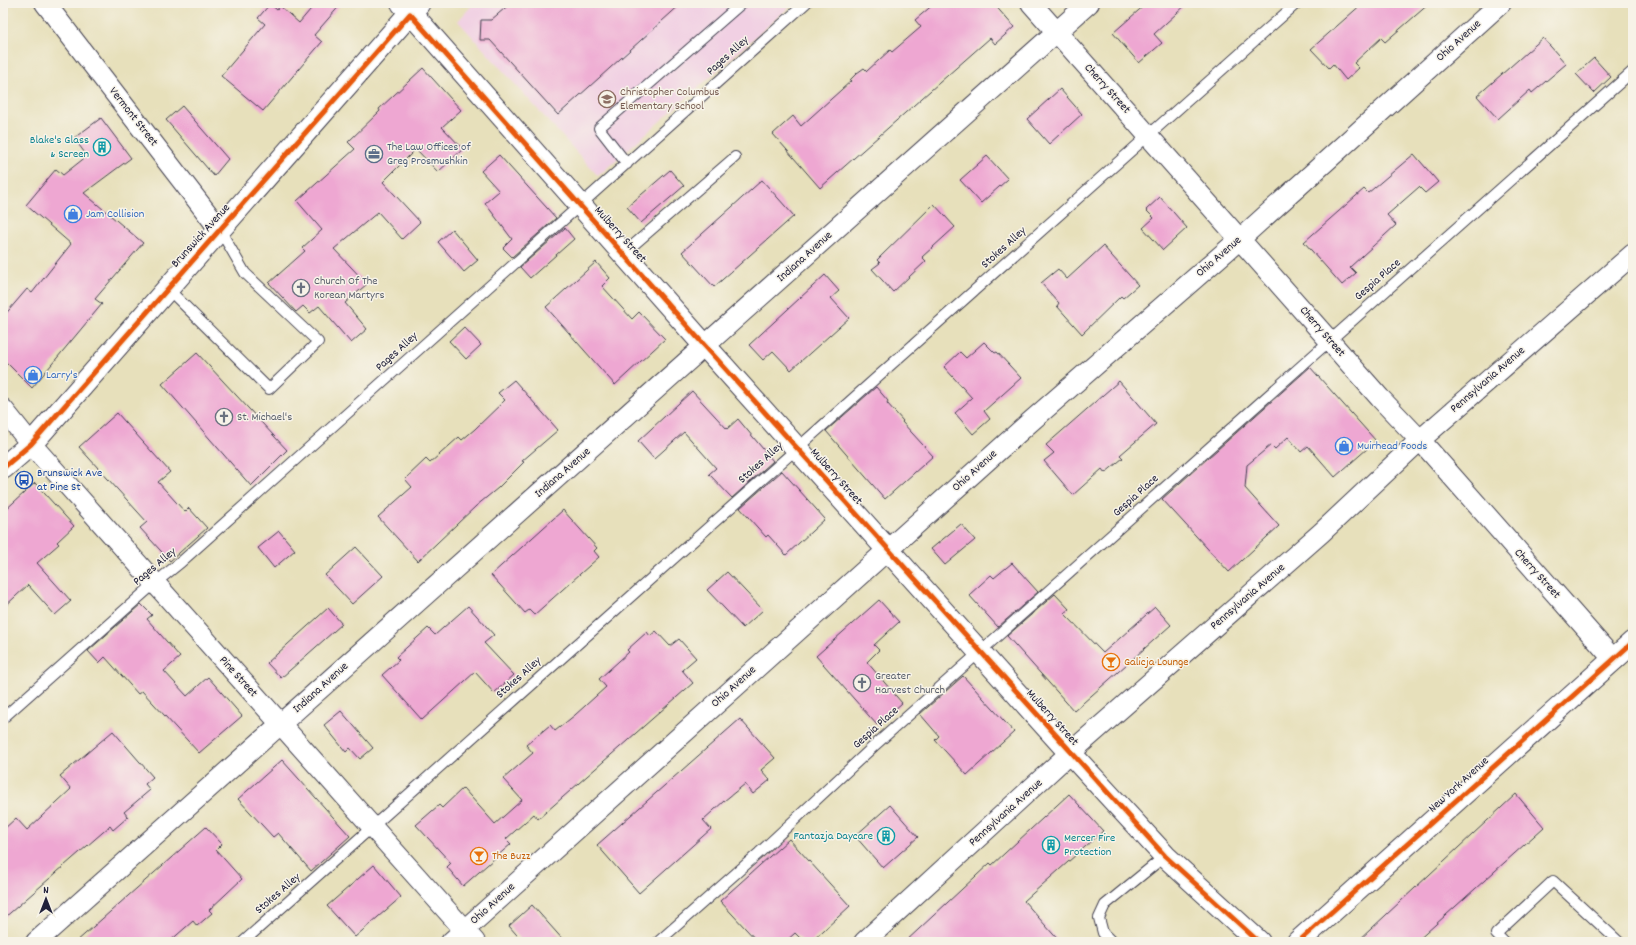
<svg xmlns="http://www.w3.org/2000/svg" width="1636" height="945" font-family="Dekko,sans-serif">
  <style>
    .built { fill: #f1d0e3 }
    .building { fill: #eea7d2 }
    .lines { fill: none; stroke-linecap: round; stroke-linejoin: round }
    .lane-casing { stroke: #403e4e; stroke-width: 12 }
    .street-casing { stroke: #403e4e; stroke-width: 22 }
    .secondary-casing { stroke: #403e4e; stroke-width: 24 }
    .primary-casing { stroke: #403e4e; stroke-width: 24 }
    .lane { stroke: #fff; stroke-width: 10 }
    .street { stroke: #fff; stroke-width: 20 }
    .secondary { stroke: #fff; stroke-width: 22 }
    .primary { stroke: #fff; stroke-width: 22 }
    .cycleway-casing { stroke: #f7f3e8; stroke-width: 8 }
    .cycleway { stroke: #e8590c; stroke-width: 5 }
    .labels { text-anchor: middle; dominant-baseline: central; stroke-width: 3; stroke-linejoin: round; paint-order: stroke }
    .street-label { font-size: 12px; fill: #22223b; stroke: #f7f3e8 }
    .education-label { font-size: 12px; fill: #785e54; stroke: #f7f3e8; text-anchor: start }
    .culture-label { font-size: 12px; fill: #0d838f; stroke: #f7f3e8; text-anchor: end }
    .service-label { font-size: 12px; fill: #4e5e75; stroke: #f7f3e8; text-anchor: start }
    .shop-label { font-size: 12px; fill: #366cbe; stroke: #f7f3e8; text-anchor: start }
    .worship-label { font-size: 12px; fill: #5b616d; stroke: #f7f3e8; text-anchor: start }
    .transit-label { font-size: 12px; fill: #164399; stroke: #f7f3e8; text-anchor: start }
    .food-label { font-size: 12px; fill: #c56008; stroke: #f7f3e8; text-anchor: start }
  </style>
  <rect width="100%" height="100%" fill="#f7f3e8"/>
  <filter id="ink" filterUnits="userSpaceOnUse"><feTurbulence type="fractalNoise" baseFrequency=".025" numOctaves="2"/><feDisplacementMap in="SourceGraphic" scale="8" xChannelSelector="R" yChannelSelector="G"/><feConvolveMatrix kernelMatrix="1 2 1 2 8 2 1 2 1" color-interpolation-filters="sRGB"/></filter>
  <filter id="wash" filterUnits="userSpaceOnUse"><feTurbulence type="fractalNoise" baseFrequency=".012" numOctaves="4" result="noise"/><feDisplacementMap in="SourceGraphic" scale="16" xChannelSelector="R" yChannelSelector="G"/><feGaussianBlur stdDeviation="0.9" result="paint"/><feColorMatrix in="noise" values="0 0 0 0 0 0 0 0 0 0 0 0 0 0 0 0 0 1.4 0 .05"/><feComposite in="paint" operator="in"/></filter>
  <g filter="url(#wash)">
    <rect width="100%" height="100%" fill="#e7e0bb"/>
    <path class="built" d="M474 3H794L598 176 458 21Z"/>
    <g id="blocks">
      <path class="building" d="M316 3H342L314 35 322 42 263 111 221 76 265 24 258 18 270 4 277 10 280 6 299 23Z
        M511 3H682L558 115 490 40H480L481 20H491Z
        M935 3H993L1014 27 995 44 990 38 820 188 773 134 793 116 801 126 851 81 850 80 857 73 864 68 867 71 890 50 892 52 921 27 915 20Z
        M1147 3H1188L1154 34 1162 43 1139 63 1113 33Z
        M1363 3H1430L1385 42 1381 38 1354 63 1359 68 1346 80 1333 64 1329 68 1311 49Z
        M1543 38 1566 64 1532 93 1530 90 1498 119 1477 96Z
        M1594 58 1611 77 1594 93 1576 74Z
        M423 68 461 110 442 127 463 149 438 172 416 149 383 182 420 222 402 239 378 212 334 249 367 284 345 303 367 329 351 343 319 306 310 313 303 306 296 312 269 283 305 251 302 248 322 230 297 201 355 149 348 142 380 111 379 109Z
        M1060 89 1082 114 1049 144 1027 119Z
        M182 106 228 159 214 176 166 120Z
        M101 118 131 158 84 193 143 243 95 299 102 304 32 388 3 359V317L27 289 32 293 71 244 26 205 56 169 63 175 87 156 74 138Z
        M1414 154 1438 182 1425 193 1419 187 1387 215 1396 225 1350 267 1356 273 1342 285 1304 242 1364 189 1368 193Z
        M499 155 556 218 512 257 503 248 512 239 485 203 499 191 481 171Z
        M987 156 1008 179 981 203 960 180Z
        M670 170 684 186 641 223 627 207Z
        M762 180 794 216 714 287 682 252Z
        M1160 197 1187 228 1163 250 1143 228 1154 218 1146 210Z
        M934 204 955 227 922 257 926 261 893 292 872 269 880 263 877 260Z
        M565 228 574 239 530 278 520 267Z
        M452 229 478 260 464 272 438 242Z
        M1103 246 1138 285 1123 298 1121 296 1082 334 1057 306 1059 303 1041 283 1058 269 1067 279Z
        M596 262 610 278 602 286 632 319 639 312 665 339 615 385 546 307Z
        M825 275 839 291 831 298 849 318 791 370 773 351 763 360 749 345Z
        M464 327 481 345 466 359 449 341Z
        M984 342 995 353 997 352 1021 378 984 411 990 419 973 434 955 413 972 398 944 367 960 352 966 358Z
        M197 353 287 450 251 486 162 384Z
        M1310 367 1376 441 1335 477 1308 446 1301 452 1288 437 1275 449 1271 445 1247 465 1245 488 1279 526 1229 572 1162 499Z
        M514 380 558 430 522 461 524 462 498 488 476 506 418 561 378 517 412 487 405 479 426 459 430 463 459 437 462 440 475 429 505 400 498 393Z
        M1119 381 1156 424 1120 455 1123 458 1105 473 1102 469 1073 495 1044 461 1054 453 1046 445Z
        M876 387 888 401 887 403 903 421 902 422 933 456 885 499 826 431Z
        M692 391 727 429 738 419 773 461 732 498 709 474 716 468 684 432 654 459 638 441Z
        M117 413 170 472 158 482 185 512 189 508 207 528 170 561 140 528 147 522 79 447Z
        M782 471 825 519 786 555 768 535 766 537 740 508Z
        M35 483 74 526 57 542 59 544 37 563 71 601 55 615 28 585 3 608V512Z
        M563 510 597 548 594 551 599 557 534 615 529 610 525 613 491 575Z
        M961 524 975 540 945 565 931 549Z
        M279 531 295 550 274 568 258 548Z
        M356 547 383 576 352 604 325 575Z
        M1012 563 1038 592 998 627 969 595 991 575 994 578Z
        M727 572 763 610 743 628 707 590Z
        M1055 594 1069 609 1064 613 1103 653 1155 607 1171 625 1074 711 1007 636Z
        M879 600 899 622 874 645 879 650 867 662 902 703 877 725 816 656Z
        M141 604 152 615 147 619 180 657 164 671 187 696 208 677 242 716 199 753 142 691 138 694 105 657 99 663 88 651Z
        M468 606 494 635 484 643 514 675 494 693 475 672 422 720 382 675 399 660 396 657 428 628 435 635Z
        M328 608 342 624 281 678 267 663Z
        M656 631 670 646 679 639 696 658 682 670 693 683 538 819 534 814 506 839 511 844 463 886 447 867 451 863 416 825 439 805 442 808 463 788 495 824 522 800 503 779 533 753 526 745 550 725 555 731 575 715 606 687 599 679 629 652 627 650 647 632 650 636Z
        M963 676 1014 732 967 775 935 740 939 736 920 714Z
        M341 711 373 748 360 759 350 748 346 752 324 725Z
        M740 719 775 758 761 770 770 780 753 794 745 784 724 801 703 820 711 829 639 893 597 845Z
        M113 731 153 777 145 784 150 790 124 812 128 817 113 830 110 826 3 919V830L16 818 27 830 71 789 60 776Z
        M282 760 350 836 311 871 278 833 273 837 238 799Z
        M1069 794 1103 831 1024 901 1060 942H905L990 863 992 865Z
        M1516 794 1544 827 1416 942H1357Z
        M890 805 918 837 883 868 855 836Z
        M206 827 222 844 216 850 242 879 209 910 212 913 197 926 193 921 169 942H76Z
        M789 839 850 906 811 942H804L795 933 785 942H758L720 901Z
        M374 865 401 897 355 937 327 906Z
        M532 905 565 942H523L509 926Z"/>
    </g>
  </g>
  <g filter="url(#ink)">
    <use href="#blocks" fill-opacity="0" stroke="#403e4e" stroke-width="1"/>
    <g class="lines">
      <defs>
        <path id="lane" d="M627 164 599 128 742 3
          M623 254 735 157
          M167 288 269 389 318 342 245 273 220 230
          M3 718 155 583 181 562 806 3
          M243 942 1297 3
          M658 942 759 853 874 746 1633 71
          M1112 942 1103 933 1099 918 1105 905 1165 856
          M1504 942 1496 934 1553 881 1619 942"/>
        <path id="street" d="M45 3 220 230
          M1031 3 1380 398 1420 440 1614 660
          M3 409 31 444 475 942
          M36 942 1089 3
          M451 942 1029 423 1240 239 1501 3
          M864 942 1070 753 1321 533 1420 440 1633 254"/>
        <path id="secondary" d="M402 3 705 346 1070 753 1165 856 1259 942
          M1298 942 1633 642"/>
        <path id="primary" d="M3 468 31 444 419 3"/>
      </defs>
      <use href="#lane" class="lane-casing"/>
      <use href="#street" class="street-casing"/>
      <use href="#secondary" class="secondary-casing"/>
      <use href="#primary" class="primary-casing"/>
      <use href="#lane" class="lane"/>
      <use href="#street" class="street"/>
      <use href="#secondary" class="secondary"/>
      <use href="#primary" class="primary"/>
      <defs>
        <path id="cycleway" d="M3 468 31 444 410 14 705 346 1165 856 1259 942
          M1298 942 1633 642"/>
      </defs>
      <use href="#cycleway" class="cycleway-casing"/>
      <use href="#cycleway" class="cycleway"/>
    </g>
  </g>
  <defs>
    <symbol id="school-ring" viewBox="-11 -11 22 22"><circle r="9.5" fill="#f7f3e8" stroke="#8d6e63" stroke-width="1.5"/><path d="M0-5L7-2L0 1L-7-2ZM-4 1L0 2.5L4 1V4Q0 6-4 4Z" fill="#8d6e63"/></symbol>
    <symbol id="building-ring" viewBox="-11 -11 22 22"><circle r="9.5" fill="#f7f3e8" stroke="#0f9aa8" stroke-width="1.5"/><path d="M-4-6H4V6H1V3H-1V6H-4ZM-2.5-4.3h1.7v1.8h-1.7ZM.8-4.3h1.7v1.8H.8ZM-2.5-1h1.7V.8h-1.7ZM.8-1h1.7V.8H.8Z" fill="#0f9aa8"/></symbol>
    <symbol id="office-ring" viewBox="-11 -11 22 22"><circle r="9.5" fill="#f7f3e8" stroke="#5c6f8a" stroke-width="1.5"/><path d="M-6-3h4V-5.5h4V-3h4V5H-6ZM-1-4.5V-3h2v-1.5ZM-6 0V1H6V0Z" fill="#5c6f8a"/></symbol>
    <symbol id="shop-ring" viewBox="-11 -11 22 22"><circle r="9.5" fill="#f7f3e8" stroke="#3f7fe0" stroke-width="1.5"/><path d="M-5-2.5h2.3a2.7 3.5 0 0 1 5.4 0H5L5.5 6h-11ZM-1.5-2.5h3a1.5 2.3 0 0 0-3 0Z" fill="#3f7fe0"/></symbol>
    <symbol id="church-ring" viewBox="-11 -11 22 22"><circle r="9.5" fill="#f7f3e8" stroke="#6b7280" stroke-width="1.5"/><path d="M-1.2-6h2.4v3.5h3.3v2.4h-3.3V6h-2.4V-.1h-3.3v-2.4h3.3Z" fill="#6b7280"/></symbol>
    <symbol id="bus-ring" viewBox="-11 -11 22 22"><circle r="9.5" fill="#f7f3e8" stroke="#1a4fb4" stroke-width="1.5"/><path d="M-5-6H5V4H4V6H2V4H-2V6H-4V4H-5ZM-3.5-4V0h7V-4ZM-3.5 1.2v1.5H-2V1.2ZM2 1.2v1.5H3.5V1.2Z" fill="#1a4fb4"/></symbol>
    <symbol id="bar-ring" viewBox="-11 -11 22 22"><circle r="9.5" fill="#f7f3e8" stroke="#e8710a" stroke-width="1.5"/><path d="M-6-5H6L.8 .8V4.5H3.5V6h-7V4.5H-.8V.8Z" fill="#e8710a"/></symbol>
  </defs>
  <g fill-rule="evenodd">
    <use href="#school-ring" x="597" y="89" width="20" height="20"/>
    <use href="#building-ring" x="92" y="137" width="20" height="20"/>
    <use href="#office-ring" x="364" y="144" width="20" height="20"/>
    <use href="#shop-ring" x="63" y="204" width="20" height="20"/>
    <use href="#church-ring" x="291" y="278" width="20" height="20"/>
    <use href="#shop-ring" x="23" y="365" width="20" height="20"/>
    <use href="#church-ring" x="214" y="407" width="20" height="20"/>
    <use href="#shop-ring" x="1334" y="436" width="20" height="20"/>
    <use href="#bus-ring" x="14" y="470" width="20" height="20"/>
    <use href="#bar-ring" x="1101" y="652" width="20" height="20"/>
    <use href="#church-ring" x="852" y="673" width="20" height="20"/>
    <use href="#building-ring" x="876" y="826" width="20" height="20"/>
    <use href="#building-ring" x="1041" y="835" width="20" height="20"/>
    <use href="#bar-ring" x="469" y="846" width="20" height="20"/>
  </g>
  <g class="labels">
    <g class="street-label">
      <text transform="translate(1459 41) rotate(-42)">Ohio Avenue</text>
      <text transform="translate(728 56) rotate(-42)">Pages Alley</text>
      <text transform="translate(1107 89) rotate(48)">Cherry Street</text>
      <text transform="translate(133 117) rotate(52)">Vermont Street</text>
      <text transform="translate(620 235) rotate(48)">Mulberry Street</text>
      <text transform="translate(201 236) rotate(-48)">Brunswick Avenue</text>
      <text transform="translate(1004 248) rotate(-42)">Stokes Alley</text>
      <text transform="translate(805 257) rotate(-42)">Indiana Avenue</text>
      <text transform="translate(1219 257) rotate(-41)">Ohio Avenue</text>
      <text transform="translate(1378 280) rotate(-41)">Gespia Place</text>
      <text transform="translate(1322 332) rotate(49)">Cherry Street</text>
      <text transform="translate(397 352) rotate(-42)">Pages Alley</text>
      <text transform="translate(1488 380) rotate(-41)">Pennsylvania Avenue</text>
      <text transform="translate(761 463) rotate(-42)">Stokes Alley</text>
      <text transform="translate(975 471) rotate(-42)">Ohio Avenue</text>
      <text transform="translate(563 473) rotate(-41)">Indiana Avenue</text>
      <text transform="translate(836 477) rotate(48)">Mulberry Street</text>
      <text transform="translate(1136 496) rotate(-42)">Gespia Place</text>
      <text transform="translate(155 567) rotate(-40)">Pages Alley</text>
      <text transform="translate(1537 574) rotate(48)">Cherry Street</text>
      <text transform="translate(1248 597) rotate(-41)">Pennsylvania Avenue</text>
      <text transform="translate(238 677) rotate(48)">Pine Street</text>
      <text transform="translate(519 678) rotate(-42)">Stokes Alley</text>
      <text transform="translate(734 687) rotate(-42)">Ohio Avenue</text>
      <text transform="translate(321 688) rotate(-42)">Indiana Avenue</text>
      <text transform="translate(1052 718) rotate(48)">Mulberry Street</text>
      <text transform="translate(876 728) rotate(-42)">Gespia Place</text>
      <text transform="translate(1459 785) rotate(-42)">New York Avenue</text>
      <text transform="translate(1006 813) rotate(-42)">Pennsylvania Avenue</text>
      <text transform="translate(278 894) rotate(-41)">Stokes Alley</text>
      <text transform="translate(493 904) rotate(-42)">Ohio Avenue</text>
    </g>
    <g class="education-label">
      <text x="620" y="92">Christopher Columbus<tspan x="620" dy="14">Elementary School</tspan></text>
    </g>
    <g class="culture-label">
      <text x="89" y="140">Blake's Glass<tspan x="89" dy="14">&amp; Screen</tspan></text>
      <text x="873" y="836">Fantazja Daycare</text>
      <text x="1064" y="838" text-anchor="start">Mercer Fire<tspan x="1064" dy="14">Protection</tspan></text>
    </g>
    <g class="service-label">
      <text x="387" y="147">The Law Offices of<tspan x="387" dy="14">Greg Prosmushkin</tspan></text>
    </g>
    <g class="shop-label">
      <text x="86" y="214">Jam Collision</text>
      <text x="46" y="375">Larry's</text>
      <text x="1357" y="446">Muirhead Foods</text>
    </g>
    <g class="worship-label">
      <text x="314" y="281">Church Of The<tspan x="314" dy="14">Korean Martyrs</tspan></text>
      <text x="237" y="417">St. Michael's</text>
      <text x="875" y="676">Greater<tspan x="875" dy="14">Harvest Church</tspan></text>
    </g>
    <g class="transit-label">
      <text x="37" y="473">Brunswick Ave<tspan x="37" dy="14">at Pine St</tspan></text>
    </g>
    <g class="food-label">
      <text x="1124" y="662">Galicja Lounge</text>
      <text x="492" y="856">The Buzz</text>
    </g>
  </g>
  <rect width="1636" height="945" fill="none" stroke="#f7f3e8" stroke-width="16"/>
  <g transform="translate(46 899)" stroke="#f7f3e8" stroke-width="3" paint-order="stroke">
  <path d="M0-3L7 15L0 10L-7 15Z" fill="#22223b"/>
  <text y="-6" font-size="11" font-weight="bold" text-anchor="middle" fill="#22223b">N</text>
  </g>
</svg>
